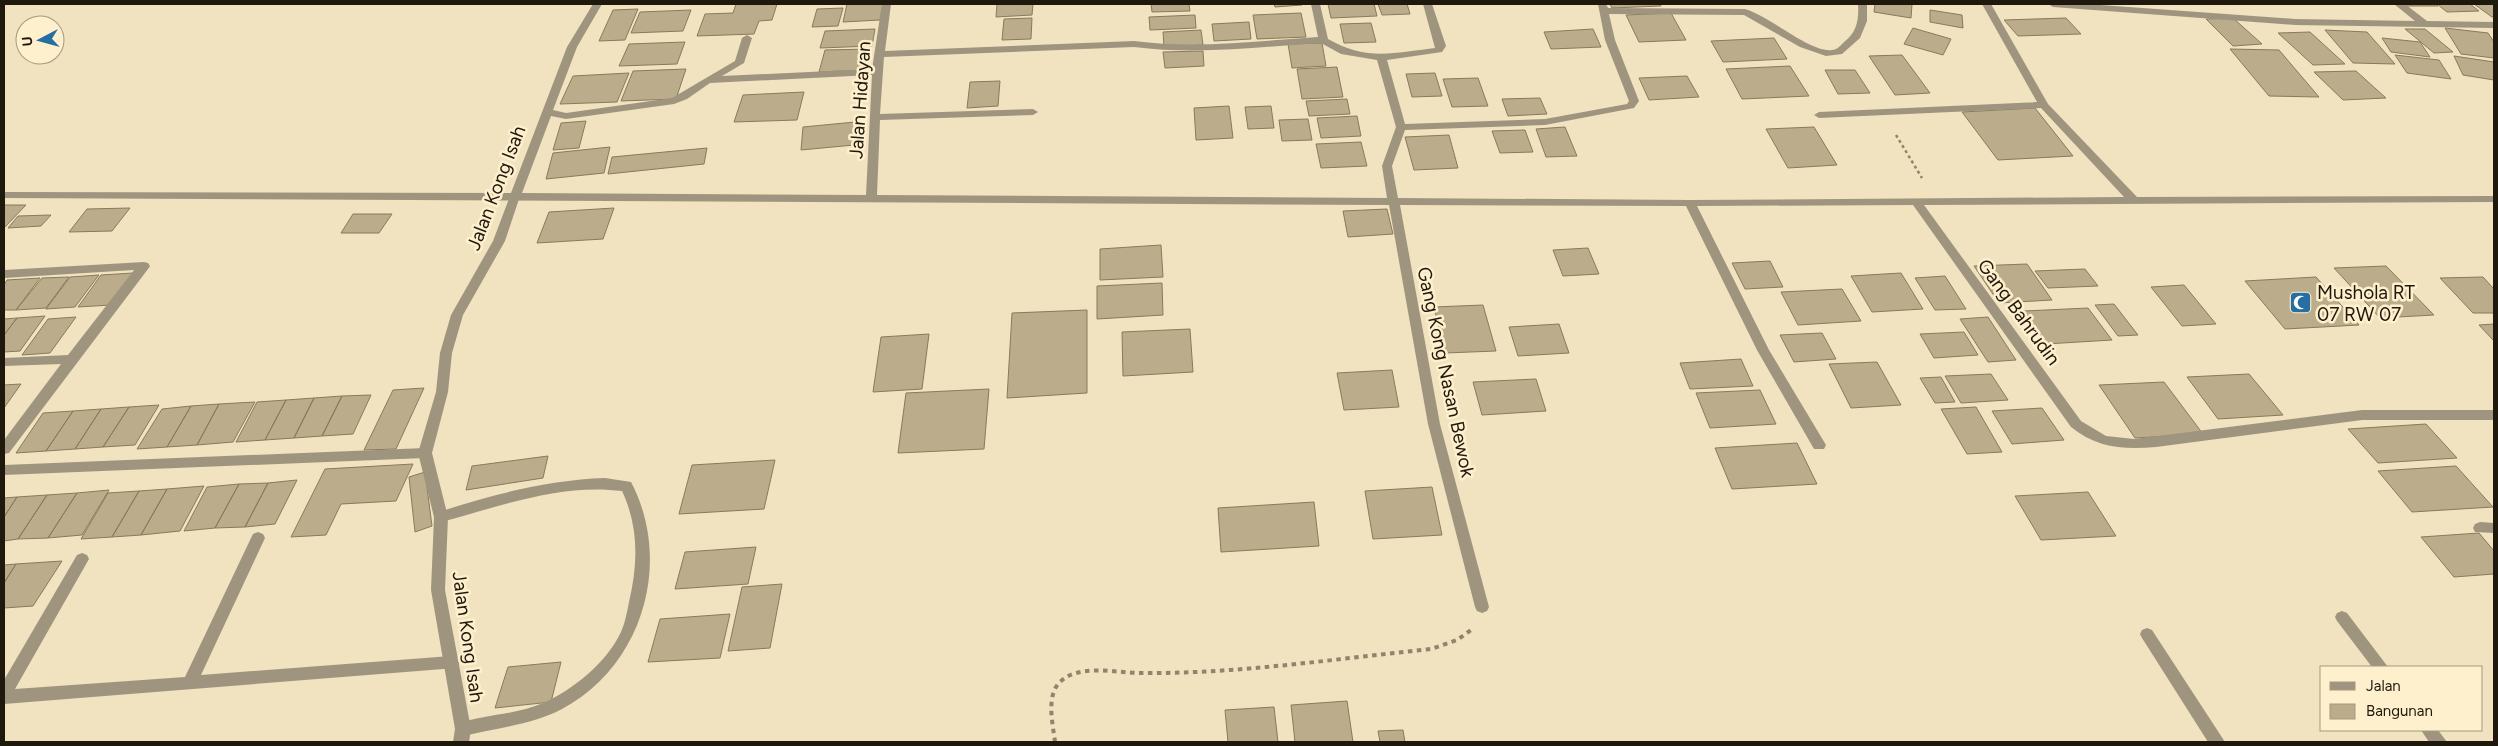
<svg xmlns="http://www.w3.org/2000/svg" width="2498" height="746" font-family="Figtree,sans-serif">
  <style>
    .building { fill: #bbac8b; stroke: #887a5b }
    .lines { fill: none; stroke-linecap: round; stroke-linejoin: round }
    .path-far1 { stroke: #8f846c; stroke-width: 2.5; stroke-dasharray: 3 3; stroke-linecap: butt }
    .path { stroke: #8f846c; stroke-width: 4; stroke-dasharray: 4.5 4.5; stroke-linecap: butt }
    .minor { fill: #9f957e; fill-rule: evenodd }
    .tertiary { fill: #9f957e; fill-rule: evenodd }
    .labels { text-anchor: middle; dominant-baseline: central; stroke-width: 5; stroke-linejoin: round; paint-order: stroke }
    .street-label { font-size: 19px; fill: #1f190d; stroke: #feefcd }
    .poi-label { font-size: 19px; fill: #1f190d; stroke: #feefcd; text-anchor: start }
  </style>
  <rect width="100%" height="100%" fill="#f1e2c0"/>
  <path class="building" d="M736 4H777L772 20 759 21 754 34 697 36 705 14 733 13Z
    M847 4H883L880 20 843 22Z
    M997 4H1033L1032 15 996 17Z
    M1151 4H1189L1190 11 1152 12Z
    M1274 4H1301L1302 5 1275 7Z
    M1328 4H1374L1377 16 1331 18Z
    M1378 4H1407L1410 14 1382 15Z
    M1610 4H1660L1661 6 1612 8Z
    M1875 4H1912L1911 18 1874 12Z
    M2401 4H2436L2438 6H2404Z
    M2437 4H2470L2479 11 2447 12Z
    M2474 4H2494V17H2492Z
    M843 8 838 26 812 27 817 9Z
    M638 9 625 40 599 41 613 10Z
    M691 10 683 31 631 33 640 12Z
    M1930 10 1962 15 1963 28 1930 22Z
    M1301 13 1306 37 1257 39 1253 15Z
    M1671 13 1686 40 1639 42 1626 15Z
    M1195 15 1196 28 1150 30 1149 17Z
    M1032 18 1031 39 1002 40 1004 19Z
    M2066 18 2081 34 2018 36 2004 20Z
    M2233 18 2262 44 2233 46 2206 19Z
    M1249 22 1251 39 1214 41 1212 24Z
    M1371 23 1376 42 1344 43 1340 24Z
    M1913 28 1951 39 1943 55 1904 44Z
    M2445 28 2488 33 2494 42V58L2461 54Z
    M875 29 872 46 820 48 825 31Z
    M1593 29 1601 47 1551 49 1544 32Z
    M2405 29H2425L2453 52 2434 53Z
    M1201 30 1203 45 1164 47 1163 32Z
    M2325 30 2367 32 2395 64 2353 63Z
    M2310 32 2345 64 2313 65 2278 33Z
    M1774 38 1787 59 1723 62 1711 41Z
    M2382 38 2420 42 2430 57 2391 52Z
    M685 42 677 64 619 66 629 44Z
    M1322 43 1326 66 1292 68 1288 44Z
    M870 49 866 70 819 72 825 50Z
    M2230 49 2279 50 2319 97 2269 96Z
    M1203 51 1204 66 1165 68 1163 52Z
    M1902 55 1930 93 1895 95 1869 56Z
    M2395 55 2439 60 2451 79 2407 73Z
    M2454 56 2494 62V80L2463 75Z
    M1790 66 1809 96 1742 99 1726 69Z
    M1337 67 1343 97 1302 99 1297 69Z
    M686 69 676 99 621 101 633 71Z
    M1825 70H1855L1870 93 1838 94Z
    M2356 71 2386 98 2343 100 2314 72Z
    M629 73 617 102 560 104 573 76Z
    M1435 73 1442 96 1412 97 1406 74Z
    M1687 76 1699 97 1649 100 1639 78Z
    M1478 78 1488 106 1452 107 1443 79Z
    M1000 81 998 106 967 108 970 82Z
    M804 92 797 120 734 122 743 95Z
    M1540 98 1547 114 1508 116 1502 99Z
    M1347 99 1350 114 1309 116 1306 101Z
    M1229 106 1233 138 1196 140 1194 108Z
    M1271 106 1274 128 1248 129 1245 107Z
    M2035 108 2073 156 1998 160 1962 112Z
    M1357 116 1361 136 1321 138 1317 118Z
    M1308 119 1312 140 1282 141 1279 120Z
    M586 121 579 148 553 150 561 123Z
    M855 122 854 145 801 150 803 127Z
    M1565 127 1577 156 1546 157 1536 129Z
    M1814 127 1837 165 1788 168 1766 129Z
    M1525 130 1533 152 1500 153 1492 131Z
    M1449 135 1458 168 1414 170 1405 137Z
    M1361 142 1367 166 1321 168 1316 144Z
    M610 147 604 173 546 179 553 153Z
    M707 148 704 164 608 174 612 157Z
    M4 205H26L4 228Z
    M130 208 112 231 69 232 87 209Z
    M614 208 603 239 537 243 549 212Z
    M1387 209 1393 234 1348 237 1343 211Z
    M353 214H392L379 233H341Z
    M51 215 41 226 8 228 18 216Z
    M1161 245 1163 277 1100 280V249Z
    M1588 248 1599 274 1563 276 1553 250Z
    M1770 261 1783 287 1745 289 1732 263Z
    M2027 264 2052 300 1999 303 1974 266Z
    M2386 266 2434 315 2380 318 2334 268Z
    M2085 269 2098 286 2048 288 2035 271Z
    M133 273 111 305 78 307 101 275Z
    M1901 273 1923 309 1872 312 1851 276Z
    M99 275 75 307 46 309 70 277Z
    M1945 276 1966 309 1935 310 1915 278Z
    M69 277 46 308 16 310 42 278Z
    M2316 277 2359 325 2285 329 2245 281Z
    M2483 277 2494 289V313H2473L2440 278Z
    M40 278 16 310H4V285L7 280Z
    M1162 283 1163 315 1097 319V286Z
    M2184 285 2216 324 2182 326 2151 287Z
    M1842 289 1861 321 1798 325 1781 292Z
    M2114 304 2138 335 2118 336 2095 305Z
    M1483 305 1496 351 1445 353 1434 307Z
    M2088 308 2112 340 2046 344 2024 311Z
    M1087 310V393L1007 398 1012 313Z
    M45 316 20 351 4 352V335L17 318Z
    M76 317 50 353 22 355 48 319Z
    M1988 317 2016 360 1988 362 1960 319Z
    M17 318 4 335V319Z
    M1559 324 1569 353 1518 356 1509 327Z
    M2494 324V341L2479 325Z
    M1190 329 1193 372 1123 376 1122 332Z
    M1964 332 1978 355 1934 358 1920 334Z
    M1822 333 1836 359 1794 362 1780 335Z
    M929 334 922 389 873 392 881 337Z
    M1741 359 1753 386 1690 389 1680 363Z
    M1877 362 1901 405 1851 408 1829 364Z
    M1392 370 1399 407 1344 410 1337 373Z
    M1991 374 2008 400 1961 403 1945 376Z
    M2249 374 2283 415 2218 419 2187 377Z
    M1941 377 1955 402 1935 403 1920 378Z
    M1536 379 1546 411 1482 415 1473 382Z
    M2164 382 2203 434 2135 438 2099 385Z
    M21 384 4 408V385Z
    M424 388 396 449 364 450 393 390Z
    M989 389 984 449 898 453 906 393Z
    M1760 390 1776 424 1710 428 1696 393Z
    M371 395 353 434 322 436 342 396Z
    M342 396 322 436 294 438 314 398Z
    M314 398 294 438 265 440 286 400Z
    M286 400 265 440 236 442 257 402Z
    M255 402 233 442 197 445 219 404Z
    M219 404 197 445 167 447 191 406Z
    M159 405 135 445 103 447 129 407Z
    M191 406 167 447 137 449 162 409Z
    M129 407 103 447 75 449 101 409Z
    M1976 407 2002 452 1967 454 1941 409Z
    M2042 408 2064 440 2012 444 1992 411Z
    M101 409 75 449 46 451 73 411Z
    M73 411 46 451 16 453 43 413Z
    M2426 424 2457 458 2378 463 2348 429Z
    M1797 443 1817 484 1732 489 1715 448Z
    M548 456 543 478 466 490 472 466Z
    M775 460 764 509 679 514 692 465Z
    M413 464 396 501 341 504 326 535 291 537 325 469Z
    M2456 466 2493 507 2412 512 2378 471Z
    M425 472 432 526 415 532 409 477Z
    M297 480 275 524 245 527 268 483Z
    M268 483 245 527 215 528 239 484Z
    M239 484 215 528 184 531 207 487Z
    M204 486 180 531 141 535 167 489Z
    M1432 487 1442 535 1373 539 1365 491Z
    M167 489 141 535 112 537 139 491Z
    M109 490 82 535 48 538 77 493Z
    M139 491 112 537 81 539 108 493Z
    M2088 492 2116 536 2041 540 2015 496Z
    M77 493 48 538 18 539 47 495Z
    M47 495 18 539 4 541V517L17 497Z
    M17 497 4 517V498Z
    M1314 502 1319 546 1221 552 1218 508Z
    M2479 533 2494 551V574L2454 577 2421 537Z
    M756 547 748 584 675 589 685 552Z
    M62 561 33 606 4 608V583L16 564Z
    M16 564 4 583V565Z
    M782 584 770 648 728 651 742 587Z
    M730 614 720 658 648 662 660 619Z
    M561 662 551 702 495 708 508 667Z
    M1347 701 1353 742H1295L1291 705Z
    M1274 707 1278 742H1228L1225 710Z
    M1403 730 1405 742H1380L1378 731Z"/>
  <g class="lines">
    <path class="path-far1" d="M1896 135 1922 178"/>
    <path class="path" d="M1055 742C1053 725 1046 697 1059 683 1078 663 1116 673 1140 673 1237 674 1334 659 1431 649L1457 640 1471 630"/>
    <path class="minor" d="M593 4H602L577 47 553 110 566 113 672 98 735 61 742 38 747 35 752 38 744 63 722 76 872 69 882 4H891L885 51 1134 41C1195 49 1257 41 1318 37L1311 4H1320L1328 39C1366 61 1393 53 1435 48L1423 4H1432L1446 46 1442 52 1387 60 1405 124 1545 119 1627 104 1629 101 1605 40 1598 4H1606L1608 8 1745 9C1770 16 1810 53 1832 50 1837 50 1840 46 1844 42 1857 32 1859 20 1858 4H1867V21L1860 38 1842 54 1826 56 1800 47 1744 15 1609 14 1615 40 1639 101 1634 108 1545 125 1405 130 1392 166 1398 198 1690 200 2124 197 2041 108 1819 118 1814 115 1819 112 2037 102 1982 4H1991L2048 104 2137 197 2494 196V202L1924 205 2081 421 2106 436 2134 439 2362 410H2494V420H2362L2156 447C2124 450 2097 448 2071 427L1913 205 1697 206 1769 350 1826 445 1824 449H1814L1757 350 1686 206 1400 205 1440 424 1489 607 1487 611 1482 613 1477 611 1475 607 1428 424 1389 205 4 198V192L511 193 567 47ZM1321 43 1341 54 1377 60 1396 127 1382 166 1387 198 877 195 880 120 1033 115 1038 112 1033 109 880 114 884 57 1134 47C1196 55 1259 47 1321 43ZM872 75 866 195 522 193 551 116 566 119 674 104 687 99 710 83Z
      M2048 4H2087L2295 19 2415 21 2394 4H2405L2427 21 2494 22V28L2295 25 2053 7Z
      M144 262 148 263 150 266 148 269 9 453 4 454V440L61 364 4 366V358L68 355 134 270 4 278V270Z
      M425 448 430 449 432 453 430 457 425 458 4 475V465Z
      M605 478 631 482C673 562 643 666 562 709 531 725 496 728 463 736L457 734 455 729 457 724C485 714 516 715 543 703 573 690 607 662 621 632 625 623 627 612 629 602 638 564 639 527 622 491 560 483 499 507 441 522L436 521 434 517 436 513C490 495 548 480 605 478Z
      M2480 522 2494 523V533L2475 532 2473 528 2475 524Z
      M258 532 263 534 265 538 201 675 451 656 456 658 459 663 456 668 4 704V680L77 555 82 553 87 555 89 559 15 689 185 677 251 538 253 534Z
      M2342 611 2347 613 2388 667H2372L2337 621 2335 617 2337 613Z
      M2147 628 2152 630 2225 742H2208L2142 638 2140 634 2142 630Z
      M2421 730H2438L2447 742H2429Z"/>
    <path class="tertiary" d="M515 193 520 196 505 241 463 315 452 353 448 392 432 453 448 517 445 590 471 729 469 742H453L455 729 431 590 434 517 418 453 436 392 440 353 451 315 493 241 510 196Z"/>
  </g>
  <defs>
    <symbol id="mosque-square" viewBox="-11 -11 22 22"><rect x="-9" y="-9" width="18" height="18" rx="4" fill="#276ea2" stroke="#feefcd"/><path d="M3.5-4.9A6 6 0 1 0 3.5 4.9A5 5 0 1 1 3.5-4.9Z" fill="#fff"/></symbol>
  </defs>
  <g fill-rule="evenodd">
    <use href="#mosque-square" x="2288" y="290" width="25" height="25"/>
  </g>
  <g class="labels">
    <g class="street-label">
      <text transform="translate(860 100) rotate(-86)">Jalan Hidayan</text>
      <text transform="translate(496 188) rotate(-69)">Jalan Kong Isah</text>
      <text transform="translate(2019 312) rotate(54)">Gang Bahrudin</text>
      <text transform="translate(1446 372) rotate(78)">Gang Kong Nasan Bewok</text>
      <text transform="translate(468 637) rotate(82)">Jalan Kong Isah</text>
    </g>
    <g class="poi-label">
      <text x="2317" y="292">Mushola RT<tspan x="2317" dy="22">07 RW 07</tspan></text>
    </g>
  </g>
  <rect width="2498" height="746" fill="none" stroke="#1f190d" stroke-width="10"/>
  <rect x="2320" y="666" width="162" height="65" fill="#feefcd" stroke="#a59980"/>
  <rect x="2330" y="682" width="25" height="8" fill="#9f957e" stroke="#a59980"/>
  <text x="2366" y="691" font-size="15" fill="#1f190d">Jalan</text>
  <rect x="2330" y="704" width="25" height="15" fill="#bbac8b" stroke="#a59980"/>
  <text x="2366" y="716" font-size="15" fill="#1f190d">Bangunan</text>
  <g transform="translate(40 40) rotate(264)"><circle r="24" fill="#feefcd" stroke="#a59980"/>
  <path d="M0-4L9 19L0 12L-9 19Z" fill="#276ea2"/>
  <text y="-8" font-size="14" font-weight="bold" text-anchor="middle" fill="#1f190d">U</text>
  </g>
</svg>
